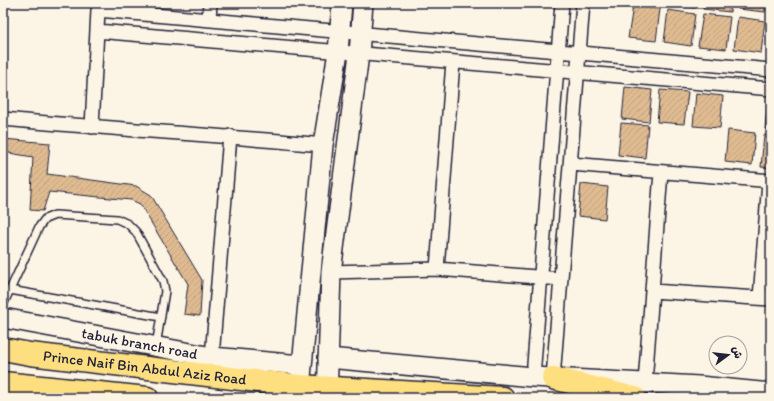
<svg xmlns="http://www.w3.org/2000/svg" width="774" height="401" font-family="Itim,'Playpen Sans Arabic',sans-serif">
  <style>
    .building { fill: url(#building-hatch); stroke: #22223b }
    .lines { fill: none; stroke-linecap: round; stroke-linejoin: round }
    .service-casing { stroke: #22223b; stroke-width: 10 }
    .minor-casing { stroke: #22223b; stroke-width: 16 }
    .secondary-casing { stroke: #22223b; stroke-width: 22 }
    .trunk-casing { stroke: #22223b; stroke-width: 25 }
    .service { stroke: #fcf5e5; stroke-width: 7 }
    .minor { stroke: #fcf5e5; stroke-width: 13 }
    .secondary { stroke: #fcf5e5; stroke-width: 19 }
    .trunk { stroke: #fedf80; stroke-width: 22 }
    .labels { text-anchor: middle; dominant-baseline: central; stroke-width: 3; stroke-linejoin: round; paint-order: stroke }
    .street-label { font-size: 15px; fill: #22223b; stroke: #fcf5e5 }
  </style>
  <defs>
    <pattern id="building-hatch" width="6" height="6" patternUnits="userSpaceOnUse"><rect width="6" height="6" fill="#e0bb91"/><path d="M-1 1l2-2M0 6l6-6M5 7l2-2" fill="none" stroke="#c0a07e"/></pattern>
  </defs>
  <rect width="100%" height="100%" fill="#fcf5e5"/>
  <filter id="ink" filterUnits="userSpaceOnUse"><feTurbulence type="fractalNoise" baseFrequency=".025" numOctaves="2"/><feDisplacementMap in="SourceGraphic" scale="8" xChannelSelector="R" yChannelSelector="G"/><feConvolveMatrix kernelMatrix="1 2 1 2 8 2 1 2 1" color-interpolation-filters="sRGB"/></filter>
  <g filter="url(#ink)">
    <path class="building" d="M668 3H696L695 8 668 5Z
      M703 3H731L730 12 703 9Z
      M738 3H766L765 12 738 9Z
      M633 6 660 9 656 41 628 38Z
      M668 10 695 14 691 46 664 42Z
      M703 14 730 17 726 49 698 46Z
      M738 17 765 21 761 53 734 49Z
      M625 87 652 90 649 122 622 119Z
      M660 90 688 92 684 124 657 122Z
      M696 93 723 96 720 128 693 126Z
      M768 96 771 97V129H765Z
      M621 123 648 125 645 158 618 155Z
      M728 130 755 133 752 165 725 162Z
      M764 135 771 136V168L761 167Z
      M3 139 50 143 47 174 136 186 151 195 202 280 200 316 184 314 188 284 140 204 131 200 49 192 43 211 30 210 33 157 3 152Z
      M581 184 608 187 605 219 578 216Z"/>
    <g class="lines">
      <defs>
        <path id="service" d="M10 290 161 317
          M3 305 39 227 45 219 55 215 117 219 128 224 136 232 163 281 165 291 156 346"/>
        <path id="minor" d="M209 20 210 3
          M97 31 771 89
          M3 119C110 129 217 135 323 145
          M92 127 98 10 771 70
          M571 164 771 181
          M437 269 453 62
          M331 272 437 269 561 279
          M652 291 771 299
          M760 298 769 181
          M212 357 230 136
          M533 377 562 3
          M553 378 583 3
          M645 383 661 172"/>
        <g id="secondary">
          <path id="s1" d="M3 318 212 357 301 365"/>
          <path d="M328 358 533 377 699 386 771 393"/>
          <path d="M299 398 323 145 338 52 342 3"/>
          <path d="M327 398 331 272 359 54 363 3"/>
        </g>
        <g id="trunk">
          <path id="s2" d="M3 349 30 354 299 386 503 398"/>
          <path d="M553 378 635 398"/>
          <path d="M3 383 147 398"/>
        </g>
      </defs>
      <use href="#service" class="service-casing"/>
      <use href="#minor" class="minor-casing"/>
      <use href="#secondary" class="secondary-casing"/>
      <use href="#trunk" class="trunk-casing"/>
      <use href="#service" class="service"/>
      <use href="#minor" class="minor"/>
      <use href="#secondary" class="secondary"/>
      <use href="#trunk" class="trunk"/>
    </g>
  </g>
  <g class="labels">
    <g class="street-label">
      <text stroke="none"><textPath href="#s1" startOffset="139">tabuk branch road</textPath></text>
      <text stroke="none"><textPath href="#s2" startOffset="143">Prince Naif Bin Abdul Aziz Road</textPath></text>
    </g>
  </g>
  <rect width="774" height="401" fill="none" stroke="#fcf5e5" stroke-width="16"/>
  <rect x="8" y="8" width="758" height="385" fill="none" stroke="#22223b" stroke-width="1.5" filter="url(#ink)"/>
  <g transform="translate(728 355) rotate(75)"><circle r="19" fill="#fcf5e5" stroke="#a5a1a1"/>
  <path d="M0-3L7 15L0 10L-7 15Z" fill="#22223b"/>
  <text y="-6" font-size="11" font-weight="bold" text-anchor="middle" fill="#22223b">ش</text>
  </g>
</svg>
